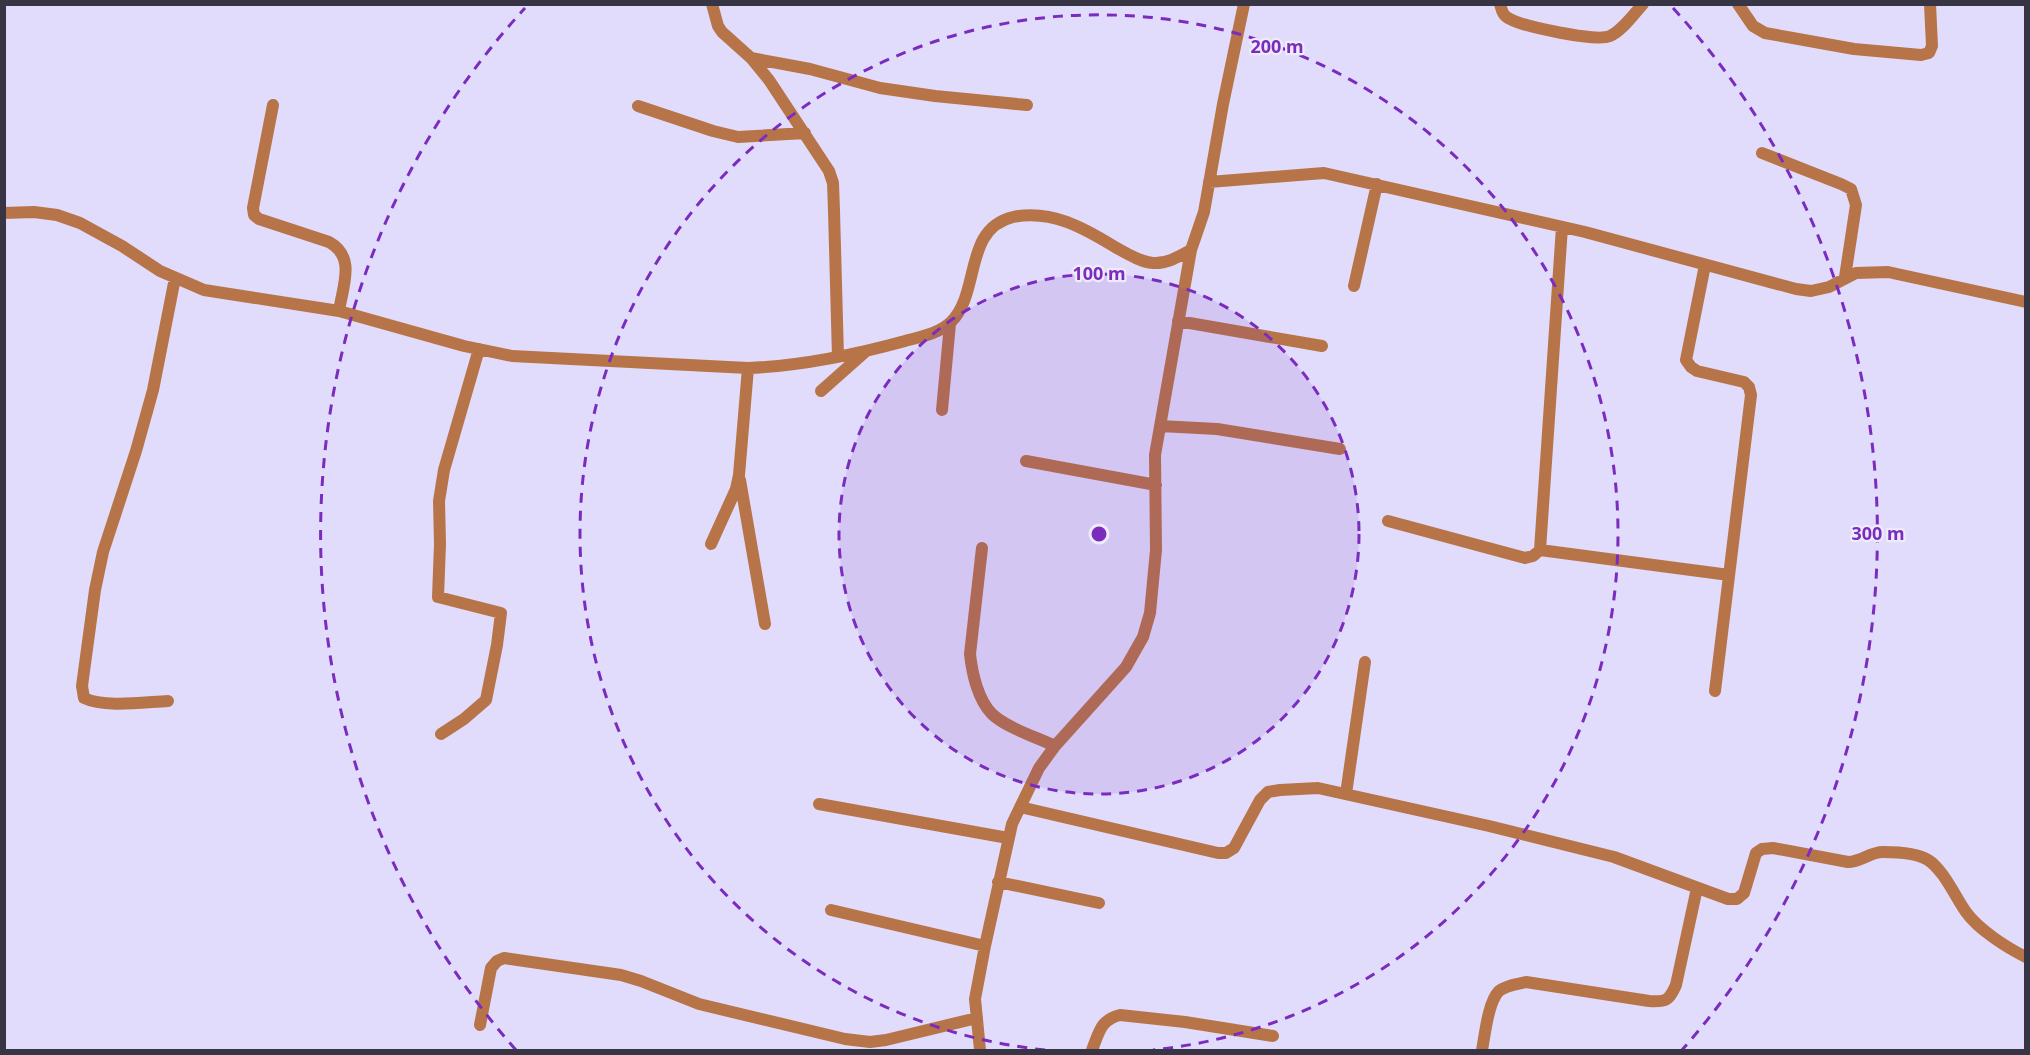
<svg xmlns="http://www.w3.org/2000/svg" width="2030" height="1055" font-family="'Noto Sans',sans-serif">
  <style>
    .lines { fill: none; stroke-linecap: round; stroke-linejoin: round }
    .street { stroke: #b77449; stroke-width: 12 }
    .ring { fill: none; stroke: #7b2cbf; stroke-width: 3; stroke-dasharray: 10 8 }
    .centre { fill: #7b2cbf; stroke: #eeecfb; stroke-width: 3 }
    .ring-label { font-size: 18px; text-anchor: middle; font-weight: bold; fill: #7b2cbf; stroke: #eeecfb; stroke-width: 4.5; stroke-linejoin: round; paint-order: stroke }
  </style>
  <rect width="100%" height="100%" fill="#e1dcfb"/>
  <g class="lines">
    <path class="street" d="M712 4 718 26 722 32 751 58 769 80 829 171 833 183 834 211 838 357
      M1500 4C1502 11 1503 16 1510 19 1525 27 1596 42 1610 36 1622 31 1634 14 1643 4
      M1738 4 1753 26 1765 33 1854 49 1921 55 1929 53 1932 46 1930 4
      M751 58 810 69 880 88 935 96 1027 105
      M273 105 253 208 254 215 259 219 329 242C356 257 343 285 339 311
      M638 106 713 131 738 137 805 133
      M1762 153 1841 184 1851 189 1856 205 1845 277
      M1209 182 1324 173 1585 232 1796 289 1811 291 1829 287 1856 273 1888 272 2026 302
      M4 213 34 212 57 215 80 223 122 246 160 271 204 290 339 311 464 346 512 356 748 368C802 366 854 355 905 341 920 337 940 333 951 322 981 292 963 229 1013 217 1051 209 1084 228 1115 247 1126 253 1140 262 1153 263 1167 264 1180 256 1191 250
      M1705 265 1686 360 1691 367 1697 371 1744 382 1749 387 1751 395 1715 691
      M1354 286 1377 184
      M1178 321 1322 346
      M821 391 865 352
      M942 410 950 324
      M1160 426 1217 429 1340 449
      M1026 461 1156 485
      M740 480 765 624
      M1388 521 1525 558 1533 556 1540 550 1562 227
      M711 544 736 489 739 475 748 368
      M982 548 970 654C972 673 978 700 992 714 1007 728 1036 737 1055 746
      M1540 550 1729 575
      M168 701C145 702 104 708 84 698L82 686 95 590 103 552 136 451 153 390 175 278
      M441 734 464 719 486 700 497 645 501 613 438 597 440 544 439 501 444 470 479 349
      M1346 794 1365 662
      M819 804 1008 838
      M1020 807 1218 853H1226L1234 848 1260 800 1268 792 1280 790 1318 788 1489 826 1614 857 1728 899H1737L1744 893 1756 853 1762 849 1773 848 1848 862C1861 862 1870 852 1883 852 1896 852 1917 853 1928 860 1943 869 1956 898 1966 912 1978 929 2007 948 2026 957
      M998 882 1099 903
      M831 910 985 946
      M480 1025 491 968 497 961 504 958 621 975 641 981 699 1004 845 1039 870 1042 886 1040 977 1018
      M980 1050 975 999 985 946 1012 824 1039 768 1055 746 1126 667 1143 637 1150 613 1156 550 1155 455 1191 250 1204 212 1223 104 1244 4
      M1092 1050C1099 1033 1100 1020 1120 1015L1185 1022 1273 1036
      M1482 1050C1485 1035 1488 1002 1499 991 1506 985 1518 984 1526 982L1649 1001C1666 1002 1669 1001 1676 985L1697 888"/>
  </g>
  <circle cx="1099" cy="534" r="260" fill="#7b2cbf" fill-opacity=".12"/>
  <g class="ring">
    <circle cx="1099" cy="534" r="260"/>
    <path d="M1045 1050A519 519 0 1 1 1153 1050"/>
    <path d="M516 1050A779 779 0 0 1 525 8M1673 8A779 779 0 0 1 1682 1050"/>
  </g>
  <circle cx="1099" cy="534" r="9" class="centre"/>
  <g class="ring-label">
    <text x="1277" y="53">200 m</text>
    <text x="1099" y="280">100 m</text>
    <text x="1878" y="540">300 m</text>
  </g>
  <rect width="2030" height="1055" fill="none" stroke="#373443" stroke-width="12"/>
</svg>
